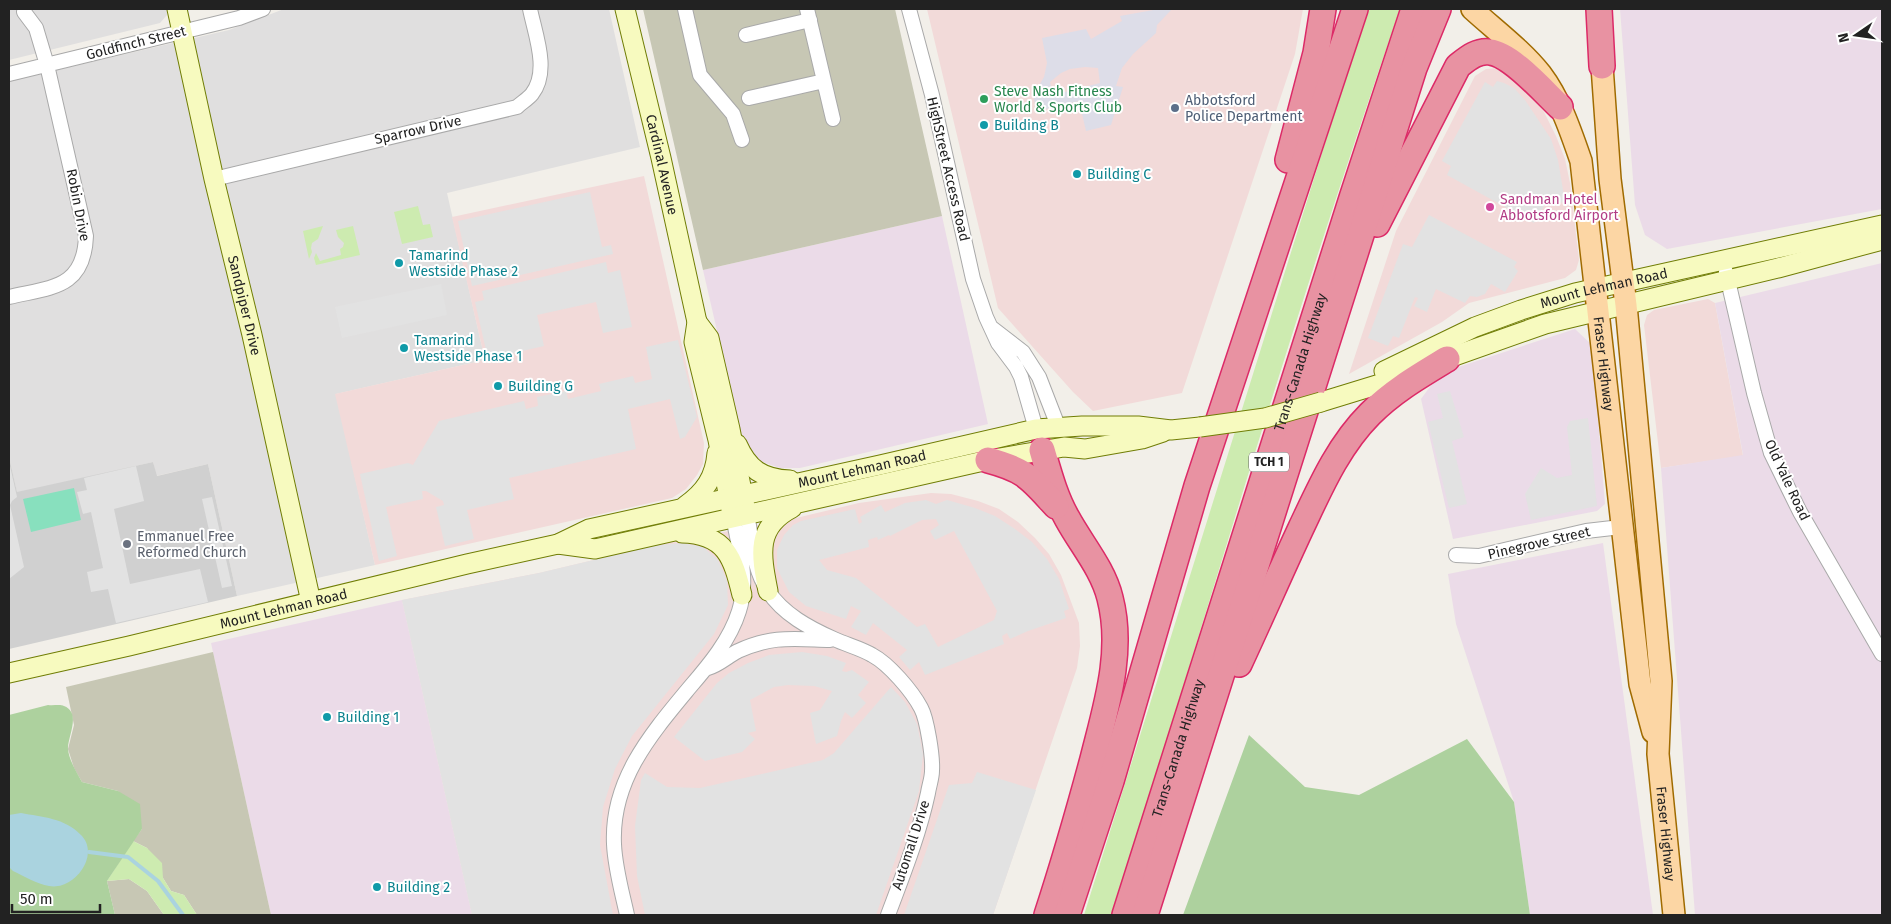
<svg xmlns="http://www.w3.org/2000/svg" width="1891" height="924" font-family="'Fira Sans',sans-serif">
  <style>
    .residential { fill: #e0dfdf }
    .commercial { fill: #f2dad9 }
    .industrial { fill: #ebdbe8 }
    .religious { fill: #d0d0d0 }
    .construction { fill: #c7c7b4 }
    .grass { fill: #cdebb0 }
    .forest { fill: #add19e }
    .pitch { fill: #88e0be }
    .parking { fill: #e2e2e2; fill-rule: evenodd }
    .plaza { fill: #dddde8; fill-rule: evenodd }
    .water { fill: #aad3df }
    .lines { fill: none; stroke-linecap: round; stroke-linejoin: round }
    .stream { stroke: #aad3df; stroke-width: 4 }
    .street-casing { stroke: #a9a9a9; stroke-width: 16 }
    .secondary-casing { stroke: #707d05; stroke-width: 21 }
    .primary-casing { stroke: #a06b00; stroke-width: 24 }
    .highway-casing { stroke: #dc2a67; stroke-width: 28 }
    .street { stroke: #fff; stroke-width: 14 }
    .secondary { stroke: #f7fabf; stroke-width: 19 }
    .primary { stroke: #fcd6a4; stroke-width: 21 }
    .highway { stroke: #e892a2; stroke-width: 25 }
    .secondary-bridge-casing { stroke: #707d05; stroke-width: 21; stroke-linecap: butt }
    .secondary-bridge { stroke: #f7fabf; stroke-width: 19 }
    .leisure-dot { fill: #2e9e5b; stroke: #fff; stroke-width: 2 }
    .service-dot { fill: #5c6f8a; stroke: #fff; stroke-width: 2 }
    .culture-dot { fill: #0f9aa8; stroke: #fff; stroke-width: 2 }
    .hotel-dot { fill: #d1479c; stroke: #fff; stroke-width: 2 }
    .worship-dot { fill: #6b7280; stroke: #fff; stroke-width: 2 }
    .labels { text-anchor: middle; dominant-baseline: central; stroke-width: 4; stroke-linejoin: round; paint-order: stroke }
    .shield { fill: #fff; stroke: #646464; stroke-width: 1 }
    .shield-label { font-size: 12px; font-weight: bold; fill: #222 }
    .street-label { font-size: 14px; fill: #222; stroke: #fff }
    .leisure-label { font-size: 14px; fill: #27864d; stroke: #fff; text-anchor: start }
    .service-label { font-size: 14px; fill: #4e5e75; stroke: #fff; text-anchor: start }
    .culture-label { font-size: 14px; fill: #0d838f; stroke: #fff; text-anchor: start }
    .hotel-label { font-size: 14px; fill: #b23c85; stroke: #fff; text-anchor: start }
    .worship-label { font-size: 14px; fill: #5b616d; stroke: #fff; text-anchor: start }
  </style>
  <rect width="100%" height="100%" fill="#f2efe9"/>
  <path class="residential" d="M9 9H167V15L160 23 9 60Z
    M284 9H609L640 147 447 193 485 360 336 394 375 565 237 596 208 464 156 476 153 462 17 493 9 457V81L229 30Z"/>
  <path class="commercial" d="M927 9H1303L1295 54 1182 393 1093 411 1073 392 998 308Z
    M1497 68 1509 74 1532 95 1544 112 1556 136 1565 159 1570 183 1579 260 1576 270 1565 278 1469 303 1442 322 1349 374 1396 231 1475 76 1486 69Z
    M644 176 704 443 703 464 697 475 686 489 672 498 375 565 335 394 485 360 452 217Z
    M1708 299 1715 303 1743 456 1661 468 1644 325 1647 315 1654 310Z
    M931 493 951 494 978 501 999 509 1018 522 1035 538 1049 554 1061 575 1079 623 1080 646 1077 668 993 915H472L402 600 539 573 657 545 796 518 859 503Z"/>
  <path class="industrial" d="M1620 9H1882V209L1667 249 1645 235 1635 205Z
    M942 216 988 424 800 468H780L760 461 750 453 744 441 739 426 703 270Z
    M1882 263V915H1695L1661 468 1743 455 1715 303Z
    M1575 329 1592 345 1605 504 1597 511 1453 539 1421 399 1440 373Z
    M1603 543 1653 915H1530L1514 802 1456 624 1448 574Z
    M402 600 472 915H271L211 643Z"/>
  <path class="religious" d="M9 457 17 492 153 462 157 476 208 464 237 596 9 649Z"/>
  <path class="construction" d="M643 9H895L942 216 703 270Z
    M213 652 271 915H197L184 895 171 891 163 878 147 848 133 841 142 829 118 791 82 782 74 768 68 749 74 725 66 687Z
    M129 879 147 891 164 915H115L107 881Z"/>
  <path class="grass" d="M1367 9H1400C1296 308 1206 612 1114 915H1084Z
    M418 206 423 225 430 224 433 237 402 244 394 212Z
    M323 226 318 239 312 243 311 248 312 252 309 259 303 231Z
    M353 226 360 255 316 265 314 258 316 253 320 261 341 255 340 249 343 247 344 243 338 237 336 230Z
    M133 841 147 848 162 863 163 878 171 891 184 895 197 915H164L147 891 129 879 107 881Z"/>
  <path class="forest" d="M48 705C53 706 60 704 64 706 82 713 67 738 68 749 69 760 77 773 82 782L118 791 140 804 142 829 107 881 115 915H9V715Z
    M1249 735 1305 787 1359 795 1467 739 1514 802 1530 915H1183Z"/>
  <path class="pitch" d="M74 488 81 520 31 532 23 499Z"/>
  <path class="parking" d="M1497 81 1504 83 1514 88 1525 100 1551 139 1558 160 1565 202 1545 205 1534 223 1447 175 1451 166 1442 161 1485 82 1493 87Z
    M590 192 602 247 611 245 613 254 472 286 458 221Z
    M1429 215 1517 262 1514 267 1518 271 1505 292 1491 284 1485 294 1477 297 1470 296 1465 303 1436 289 1427 312 1414 306 1418 298 1415 297 1399 338 1393 336 1388 346 1368 338 1403 244 1412 247Z
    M606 262 608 273 620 270 632 327 603 333 596 302 537 315 544 346 488 359 475 302 484 300 482 291Z
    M441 284 447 315 342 338 335 307Z
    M678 340 697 417 685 437 680 439 670 399 628 409 636 449 509 478 514 499 467 510 474 539 445 546 436 507 444 505 443 501 426 491H422L423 499 386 507 397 556 379 561 360 474 408 463 413 465 439 421 524 401 526 409 538 406 537 397 566 391 568 399 601 391 599 384 633 376 635 383 652 379 646 347Z
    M1450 391 1464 437 1452 441 1467 504 1449 508 1428 422 1443 418 1437 394Z
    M1588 418 1597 506 1531 520 1525 494 1541 468 1557 478 1572 475 1567 427 1570 421Z
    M9 462 17 497 12 501 10 505 24 567 9 579Z
    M136 466 144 501 114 509 130 584 200 569 208 602 116 623 108 589 91 592 87 572 103 568 91 512 83 514 77 492 87 490 84 478Z
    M212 497 232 586 222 588 202 499Z
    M926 500 936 504 947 500 975 508 995 516 1015 529 1032 542 1047 559 1059 579 1069 609 1064 611 1066 618 1028 631 1010 639 1007 633 1002 636 1004 644 925 675 919 662 910 670 899 657 907 650 873 623 866 635 851 627 861 611 851 606 846 619 806 606 789 592 777 568V550L784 535 793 525 801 521 855 509 859 524 862 522 860 517 881 505 885 512 905 503ZM936 519 939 525 930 531 935 540 954 531 997 611 994 620 938 647 925 624 917 627 856 578 827 570 819 560 869 547 868 540 877 537 878 540 889 535 890 536 922 520Z
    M683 543 703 547 718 560 727 581 728 605 714 634 632 736 615 769 603 807 600 845 613 915H472L402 600 539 573 657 545Z
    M802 652 827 656 846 663 842 671 846 672 852 670 869 682 858 695 866 703 852 718 845 712 841 721 837 736 816 744 810 713 820 710 832 691 814 686 788 685 774 687 750 700 756 731 748 733 755 739 742 752 705 761 674 737 717 683 729 673 748 663 769 655Z
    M891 687 905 702 917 724 923 754 919 791 876 915H645L637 876 635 826 641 780 645 773 667 787 700 788 823 760 834 753Z
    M977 772 1036 790 993 915H904L949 785 972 783Z"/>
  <path class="plaza" d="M1159 9H1172L1157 25 1156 33 1133 54 1122 68 1116 86 1123 87 1111 125 1086 131 1079 101 1037 111 1033 96 1044 77 1047 63 1042 38 1086 29 1091 39 1122 21 1120 16ZM1085 67 1098 68 1100 83 1053 95 1050 82 1061 73 1070 69Z"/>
  <path class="water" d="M21 813C42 817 65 818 81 835 101 855 74 891 49 886 37 884 24 876 13 871L9 867V815Z"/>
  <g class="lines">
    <path class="stream" d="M89 852 128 857 158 881 183 915"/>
    <defs>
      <path id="street" d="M685 9 700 75 733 114 742 140
        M807 9 833 119
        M909 9 932 95 973 279 986 317 998 343 1016 367 1021 377 1036 429
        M746 35 810 20
        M9 74 239 18 263 9
        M749 98 824 81
        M214 179 517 107C521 103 528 99 532 94 550 71 535 34 530 9
        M1726 272 1754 393 1771 453 1800 512 1882 654
        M9 297C51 287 84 289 86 236L47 65 36 28 24 12
        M992 328 1023 352 1039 377 1058 426
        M747 514C752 539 753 569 768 591 783 614 809 628 834 639 847 645 860 648 872 655 889 664 912 691 921 708 927 719 933 757 932 771 932 778 929 786 928 793 919 835 903 875 888 915
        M1456 555 1479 556 1586 531 1621 527
        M708 668C719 665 728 656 738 651 773 635 794 639 830 640
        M627 915C622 892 615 868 614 844 611 780 651 734 690 687 709 665 730 640 739 611 749 580 739 548 733 517"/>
      <g id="secondary">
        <path id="s1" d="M177 9 214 179 252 335 311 602"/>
        <path id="s2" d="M625 9 661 158 697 322 694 342 718 440 731 509"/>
        <path d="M697 322 709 338 730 429 745 507"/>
        <path id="s3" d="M1384 371 1475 327 1521 310 1575 293 1882 225"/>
        <path d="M1321 402 1396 379 1426 366 1545 324 1778 268 1882 240"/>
        <path d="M737 444C748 469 762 479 790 480"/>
        <path d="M685 506C705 492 715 477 717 453"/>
        <path d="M682 533C726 534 733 558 742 595"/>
        <path d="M558 544 595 549 988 460 1064 447 1085 449 1142 439 1163 432"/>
        <path d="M768 591C761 555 755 527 792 508"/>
        <path id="s4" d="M9 673 129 646 467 564 558 544 589 529 880 465 1036 429 1082 426H1138L1171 430 1200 427"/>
      </g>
      <g id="primary">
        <path id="s5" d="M1472 9C1495 30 1522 50 1541 74 1560 99 1571 132 1581 161L1640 684 1653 732"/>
        <path id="s6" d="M1602 66 1610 179 1626 305 1661 681 1658 754 1674 915"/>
      </g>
      <g id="highway">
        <path d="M1599 9 1602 66"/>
        <path d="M1288 160 1316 53 1323 9"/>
        <path d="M1377 224 1458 66C1467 59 1477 50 1490 52 1511 54 1544 92 1560 107"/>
        <path d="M1042 450C1049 474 1055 497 1067 518 1081 544 1103 569 1110 598 1124 652 1106 707 1093 759 1079 811 1064 863 1047 915"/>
        <path d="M988 460C1026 470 1030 478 1056 506"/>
        <path d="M1239 664C1260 619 1280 573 1301 528 1320 488 1338 446 1370 414 1393 391 1419 376 1447 359"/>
        <path d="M1067 915 1111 781 1197 486 1355 9"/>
        <path id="s7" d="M1125 915 1352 198 1414 9"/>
        <path d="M1145 915 1414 68 1438 9"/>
      </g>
    </defs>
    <use href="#street" class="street-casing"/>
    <use href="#secondary" class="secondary-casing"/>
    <use href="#primary" class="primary-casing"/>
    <use href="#highway" class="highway-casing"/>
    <use href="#street" class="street"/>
    <use href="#secondary" class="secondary"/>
    <use href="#primary" class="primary"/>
    <use href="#highway" class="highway"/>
    <defs>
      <path id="secondary-bridge" d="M1200 427 1265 418 1321 402"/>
    </defs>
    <use href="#secondary-bridge" class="secondary-bridge-casing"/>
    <use href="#secondary-bridge" class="secondary-bridge"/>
  </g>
  <circle class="leisure-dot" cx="984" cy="99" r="5"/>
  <circle class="service-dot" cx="1175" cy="108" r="5"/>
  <g class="culture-dot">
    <circle cx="984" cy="125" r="5"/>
    <circle cx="1077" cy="174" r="5"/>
    <circle cx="399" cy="263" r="5"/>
    <circle cx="404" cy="348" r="5"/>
    <circle cx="498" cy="386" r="5"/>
    <circle cx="327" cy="717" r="5"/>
    <circle cx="377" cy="887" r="5"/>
  </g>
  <circle class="hotel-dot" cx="1490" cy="207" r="5"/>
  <circle class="worship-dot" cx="127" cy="544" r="5"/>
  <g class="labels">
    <rect class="shield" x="1249" y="452.5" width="40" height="19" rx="4"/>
    <g class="shield-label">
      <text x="1269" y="462">TCH 1</text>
    </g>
    <g class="street-label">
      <text transform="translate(136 43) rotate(-14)">Goldfinch Street</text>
      <text transform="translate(418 130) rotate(-13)">Sparrow Drive</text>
      <text stroke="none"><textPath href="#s2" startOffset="160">Cardinal Avenue</textPath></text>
      <text transform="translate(948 169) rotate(77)">HighStreet Access Road</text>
      <text transform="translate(78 205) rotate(79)">Robin Drive</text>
      <text stroke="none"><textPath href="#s3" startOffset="236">Mount Lehman Road</textPath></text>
      <text stroke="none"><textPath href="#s1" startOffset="304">Sandpiper Drive</textPath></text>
      <text stroke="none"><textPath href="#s7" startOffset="580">Trans-Canada Highway</textPath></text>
      <text stroke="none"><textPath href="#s5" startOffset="395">Fraser Highway</textPath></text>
      <text stroke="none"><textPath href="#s4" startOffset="878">Mount Lehman Road</textPath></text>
      <text transform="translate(1787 480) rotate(65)">Old Yale Road</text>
      <text transform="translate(1539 543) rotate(-13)">Pinegrove Street</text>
      <text stroke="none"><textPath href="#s4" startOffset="282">Mount Lehman Road</textPath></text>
      <text stroke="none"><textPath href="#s7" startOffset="175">Trans-Canada Highway</textPath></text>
      <text stroke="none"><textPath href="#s6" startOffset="771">Fraser Highway</textPath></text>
      <text transform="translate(911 845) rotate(-72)">Automall Drive</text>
    </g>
    <g class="leisure-label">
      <text x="994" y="91">Steve Nash Fitness<tspan x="994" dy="16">World &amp; Sports Club</tspan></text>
    </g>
    <g class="service-label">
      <text x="1185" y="100">Abbotsford<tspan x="1185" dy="16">Police Department</tspan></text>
    </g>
    <g class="culture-label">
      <text x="994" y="125">Building B</text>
      <text x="1087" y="174">Building C</text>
      <text x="409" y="255">Tamarind<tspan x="409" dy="16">Westside Phase 2</tspan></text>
      <text x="414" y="340">Tamarind<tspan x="414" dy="16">Westside Phase 1</tspan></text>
      <text x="508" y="386">Building G</text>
      <text x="337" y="717">Building 1</text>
      <text x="387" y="887">Building 2</text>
    </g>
    <g class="hotel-label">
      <text x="1500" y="199">Sandman Hotel<tspan x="1500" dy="16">Abbotsford Airport</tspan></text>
    </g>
    <g class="worship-label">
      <text x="137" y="536">Emmanuel Free<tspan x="137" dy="16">Reformed Church</tspan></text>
    </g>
  </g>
  <rect width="1891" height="924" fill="none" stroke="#222222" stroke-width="20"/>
  <g transform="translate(1856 35) rotate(257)" stroke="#ffffff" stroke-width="4" paint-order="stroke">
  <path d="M0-4L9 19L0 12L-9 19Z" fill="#222222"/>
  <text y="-8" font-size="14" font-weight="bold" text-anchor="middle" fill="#222222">N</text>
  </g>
  <path d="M12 904v8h88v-8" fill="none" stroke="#222222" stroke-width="2.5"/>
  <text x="20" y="904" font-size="15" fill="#222222" stroke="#ffffff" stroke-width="4" paint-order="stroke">50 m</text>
</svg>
